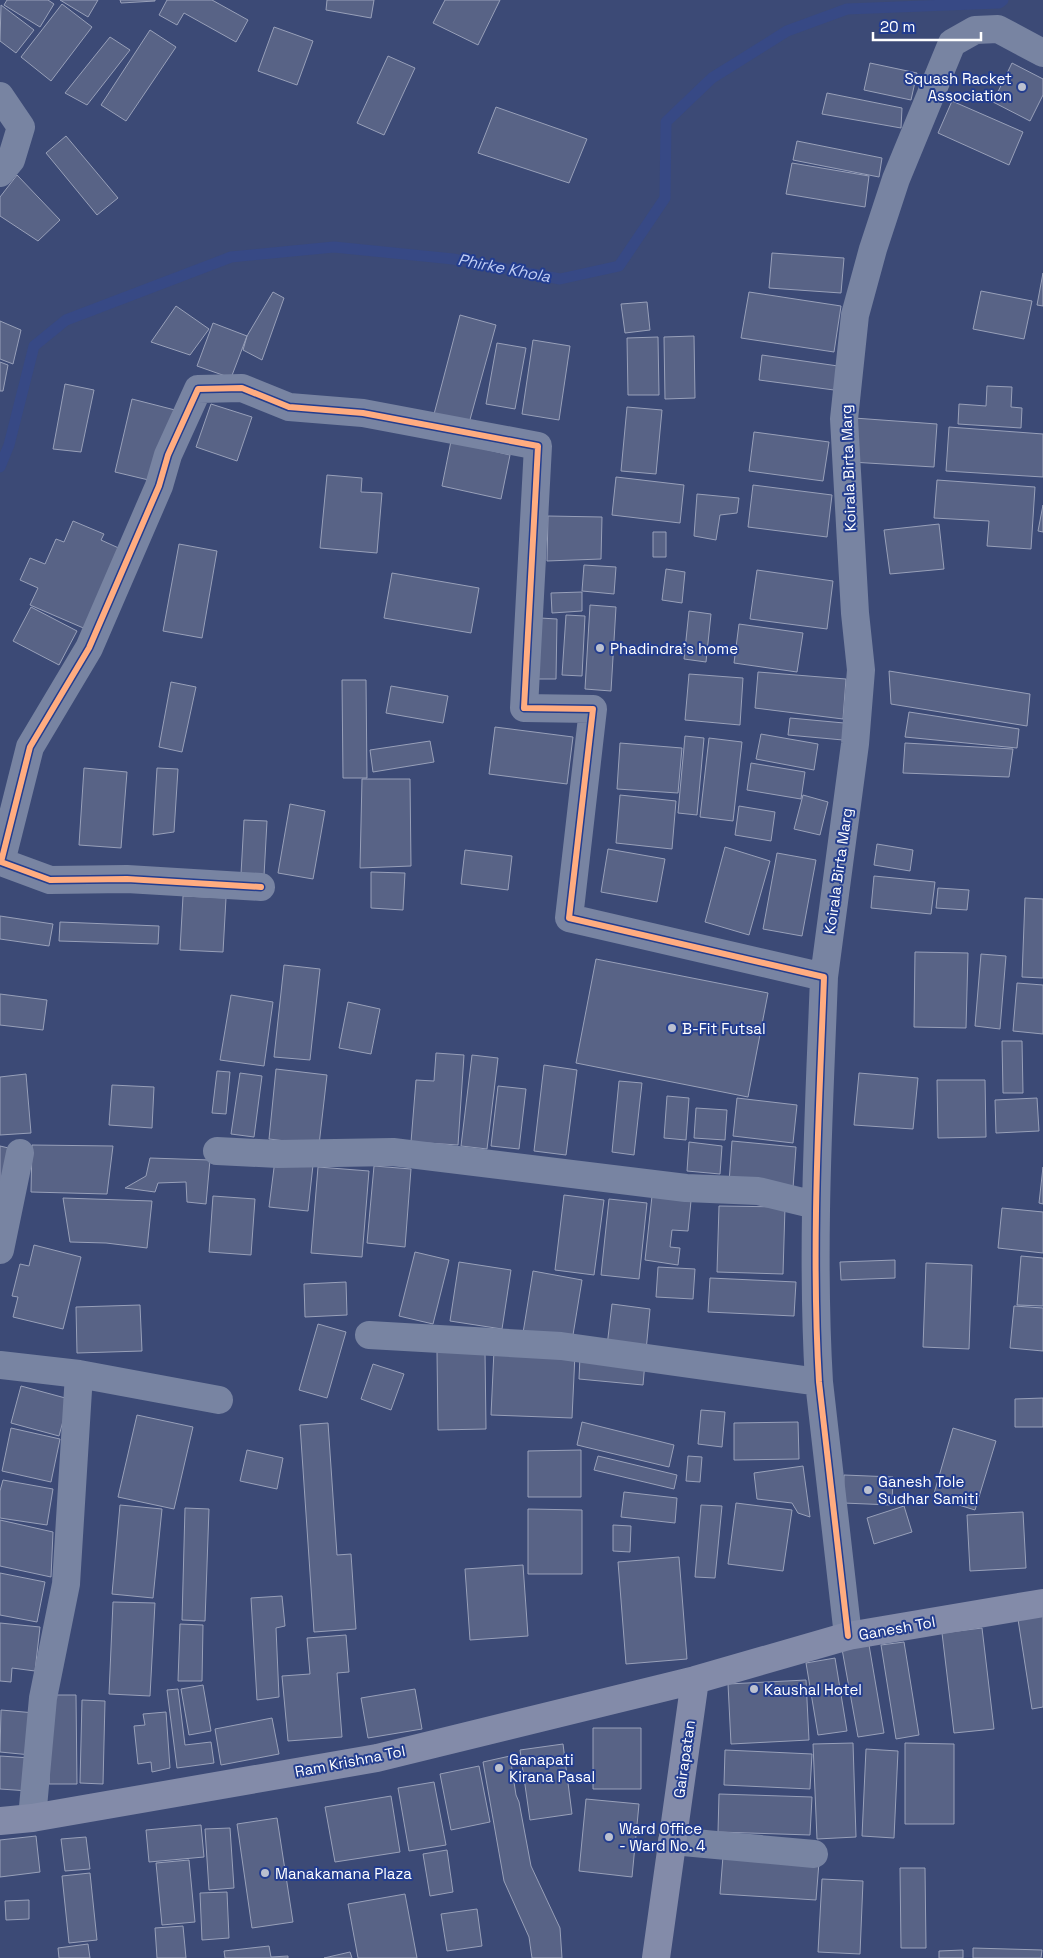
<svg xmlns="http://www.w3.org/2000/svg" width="1043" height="1958" font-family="'Space Grotesk',sans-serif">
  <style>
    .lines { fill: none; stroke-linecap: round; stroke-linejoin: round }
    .stream { stroke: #374985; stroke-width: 11 }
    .building { fill: #586386; stroke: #98a0b9 }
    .minor { stroke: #7884a2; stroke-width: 28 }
    .major { stroke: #838ba9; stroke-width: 28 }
    .cycleway-casing { stroke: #233d8f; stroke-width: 9 }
    .cycleway { stroke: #ffac80; stroke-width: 6 }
    .poi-dot { fill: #bbc0cf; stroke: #233d8f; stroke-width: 2 }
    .labels { text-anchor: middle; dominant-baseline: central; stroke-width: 4; stroke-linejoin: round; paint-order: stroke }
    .poi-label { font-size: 15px; fill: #fff; stroke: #233d8f; text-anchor: start }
    .street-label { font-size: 15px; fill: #fff; stroke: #233d8f }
    .water-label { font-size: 16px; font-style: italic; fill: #c0cdf3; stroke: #233d8f }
  </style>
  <rect width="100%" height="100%" fill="#3c4a76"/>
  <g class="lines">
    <path class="stream" d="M0 467 9 445 34 346 66 320 231 257 334 247 453 259 560 279 619 266 665 198 666 122 712 78 787 31 847 9 999 3 1003 0"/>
  </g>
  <path class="building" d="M7 0H48L54 4 40 27 4 5Z
    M60 0H98L88 17Z
    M120 0H155V1L121 3Z
    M167 0H212L248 20 236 42 184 13 177 25 159 15Z
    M327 0H374L371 18 326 10Z
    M445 0H500L478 45 433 23Z
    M62 4 92 27 51 81 21 57Z
    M1 5 34 30 16 53 0 41Z
    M274 27 313 41 297 85 258 71Z
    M150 30 176 47 126 121 101 105Z
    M110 37 130 50 87 105 65 93Z
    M388 56 415 68 384 135 357 123Z
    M870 63 917 73 911 100 864 90Z
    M1012 63 1043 79V95L1030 121 993 102Z
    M827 93 902 108 901 128 822 114Z
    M952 101 1023 132 1009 165 938 133Z
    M496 107 587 139 569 183 478 153Z
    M66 136 118 198 97 215 46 153Z
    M797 141 882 158 879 177 793 160Z
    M792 163 869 176 865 207 786 194Z
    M17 175 60 220 38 241 0 216V197Z
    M772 253 844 258 841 293 769 288Z
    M1043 273V306L1037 305Z
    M981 291 1032 301 1024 339 973 329Z
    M273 292 284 298 262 360 243 350 247 336Z
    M749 292 841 306 834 352 741 338Z
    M647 302 650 330 625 333 621 304Z
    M176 306 209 329 190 355 151 342Z
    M460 315 496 325 468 427 433 418Z
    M0 321 21 330 13 364 0 359Z
    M213 323 247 336 231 378 197 366Z
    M694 336 695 398 665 399 664 337Z
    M658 337 659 395H628L627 338Z
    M533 340 570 346 559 420 522 414Z
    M497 343 526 348 515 409 486 404Z
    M762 355 838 366 834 390 759 380Z
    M0 362 8 365 3 391H0Z
    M65 384 94 390 81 452 53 449Z
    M987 386 1012 387 1011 407 1022 408 1021 428 958 424 959 404 986 406Z
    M132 399 175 410 157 482 115 472Z
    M211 404 252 417 237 461 196 447Z
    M627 407 662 410 656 474 621 471Z
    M854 418 937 424 934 467 851 462Z
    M949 427 1043 434V477L946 471Z
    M754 432 829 442 823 481 749 471Z
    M451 441 510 455 501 499 442 486Z
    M327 475 362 478 361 492 382 493 377 553 320 548Z
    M616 477 684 485 680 523 612 515Z
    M937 480 1035 487 1031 549 987 546 989 521 934 518Z
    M753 485 832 495 827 537 748 527Z
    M697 494 739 498 737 513 720 515 716 540 694 536Z
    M1043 505V532L1038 531Z
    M548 516 602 517 601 559 547 561Z
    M73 521 104 534 101 540 123 550 88 630 30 605 38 588 20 580 30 558 45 564 56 539 64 542Z
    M939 524 944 569 890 574 884 530Z
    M653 532H666V557H653Z
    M179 544 217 551 202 638 163 631Z
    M584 565 616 567 614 594 582 591Z
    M666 569 685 572 682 603 662 600Z
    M757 570 833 581 827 629 750 619Z
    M392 573 479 588 471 633 384 618Z
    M582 592V611L552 613 551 593Z
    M590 605 616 607 611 691 585 689Z
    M31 607 77 631 59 665 13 641Z
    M689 611 711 614 706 662 684 659Z
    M566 615 585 616 582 676 562 675Z
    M540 618 557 619 556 679H538Z
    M739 624 803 633 797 672 734 663Z
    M889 671 1030 694 1027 726 891 704Z
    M758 672 846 679 843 719 755 708Z
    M689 674 743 678 740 725 685 720Z
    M342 680H366L367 778H343Z
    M171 682 196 687 182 752 159 747Z
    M391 686 448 696 443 723 386 713Z
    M909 712 1019 729 1017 748 905 737Z
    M790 718 844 723 843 740 788 735Z
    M495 727 573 737 567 784 489 774Z
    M761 734 818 744 814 770 756 759Z
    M685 736 704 738 697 815 678 813Z
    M709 738 742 742 733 821 700 817Z
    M430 741 434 762 373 772 370 750Z
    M620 743 682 748 678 793 617 789Z
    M905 743 1013 749 1009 777 903 773Z
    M751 763 805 772 801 799 747 790Z
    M84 768 127 772 121 848 79 845Z
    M157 768 178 769 174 832 153 835Z
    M362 779H410L411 866 360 868Z
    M620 795 676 801 672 849 616 843Z
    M803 795 828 802 820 835 794 829Z
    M290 804 325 811 313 879 278 873Z
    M739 806 775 812 771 841 735 835Z
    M244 820 267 821 264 876 241 874Z
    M877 844 913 850 910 871 874 865Z
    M725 847 770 861 749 935 705 922Z
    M608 849 665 859 657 902 601 892Z
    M465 850 512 856 508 890 461 884Z
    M777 853 816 860 802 936 763 929Z
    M371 872 405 873 403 910 371 908Z
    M874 876 935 882 931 914 871 908Z
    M938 888 969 890 967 910 936 908Z
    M183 896 226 898 223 952 180 950Z
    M1025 898 1043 899V978L1022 977Z
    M0 916 53 924 49 946 0 939Z
    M60 922 159 926 158 944 59 941Z
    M915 952 968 953 966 1028 914 1027Z
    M981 954 1006 956 1000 1029 975 1026Z
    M596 959 768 993 748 1097 576 1063Z
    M284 965 320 969 310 1060 274 1057Z
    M1017 983 1043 985V1034L1013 1031Z
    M0 994 47 1000 43 1030 0 1025Z
    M231 995 273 1002 264 1066 220 1060Z
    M348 1002 380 1009 371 1054 339 1048Z
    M1002 1041H1022L1023 1093H1003Z
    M436 1053 464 1055 458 1145 411 1142 416 1080 434 1081Z
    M472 1055 498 1058 487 1149 461 1146Z
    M544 1065 577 1070 566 1155 534 1151Z
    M276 1069 327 1075 319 1145 269 1139Z
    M217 1071 230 1072 226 1114 212 1113Z
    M240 1073 262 1076 254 1137 231 1134Z
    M859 1073 918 1078 913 1129 854 1125Z
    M26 1074 31 1133 0 1135V1077Z
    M937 1080H985L986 1137 938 1138Z
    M619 1081 642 1083 634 1155 612 1152Z
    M112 1085 154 1087 152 1128 109 1125Z
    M498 1086 526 1089 519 1149 491 1146Z
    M667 1096 689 1098 686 1140 664 1138Z
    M737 1098 797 1105 793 1143 733 1136Z
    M1037 1098 1039 1131 996 1133 995 1100Z
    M696 1108 727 1110 725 1140 694 1138Z
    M732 1141 796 1147 793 1188 729 1183Z
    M689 1142 722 1146 720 1174 687 1171Z
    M32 1145 113 1146 107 1194 31 1192Z
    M0 1146 17 1150 0 1194Z
    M150 1158 210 1160 206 1204 187 1202 186 1182 158 1183 155 1192 125 1188 146 1176Z
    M275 1160 313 1165 308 1211 269 1207Z
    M374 1166 411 1169 405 1247 367 1243Z
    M318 1167 369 1171 362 1257 311 1253Z
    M1043 1167V1204L1039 1203Z
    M564 1195 604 1200 594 1275 555 1270Z
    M213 1196 255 1199 251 1255 209 1252Z
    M652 1196 691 1201 688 1231 672 1230 670 1247 680 1248 678 1265 645 1260Z
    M63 1198 152 1201 147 1248 106 1243 70 1242Z
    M609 1199 647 1203 639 1279 601 1275Z
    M719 1206 785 1207 783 1274 717 1272Z
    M1002 1208 1043 1212V1253L998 1248Z
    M34 1245 81 1257 63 1329 13 1317 18 1297 12 1296 20 1264 29 1266Z
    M415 1252 449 1260 433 1324 399 1316Z
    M1021 1256 1043 1258V1306L1017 1305Z
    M895 1260V1278L841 1280 840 1262Z
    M459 1262 511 1270 502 1329 450 1321Z
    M926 1263 972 1265 969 1349 923 1347Z
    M658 1267 695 1269 693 1299 656 1297Z
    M533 1271 582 1280 572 1341 523 1333Z
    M710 1278 796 1282 794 1316 708 1312Z
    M346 1282 347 1315 305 1317 304 1284Z
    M612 1304 650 1309 646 1351 607 1346Z
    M140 1305 142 1351 77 1353 76 1307Z
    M1014 1306 1043 1308V1351L1010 1348Z
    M318 1324 346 1332 327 1398 299 1390Z
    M494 1350 575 1354 572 1418 491 1415Z
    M437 1352H485L486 1429 438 1430Z
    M580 1356 645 1362 643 1385 579 1379Z
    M373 1364 404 1374 391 1410 361 1399Z
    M21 1386 69 1399 59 1436 11 1423Z
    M1043 1398V1427H1015V1399Z
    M701 1410 725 1412 722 1447 698 1444Z
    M137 1415 193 1427 174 1509 118 1497Z
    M582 1422 674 1445 669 1467 577 1445Z
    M798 1422 799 1459 734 1460V1423Z
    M328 1423 337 1555 351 1554 356 1629 314 1632 300 1425Z
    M11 1428 60 1439 51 1482 2 1471Z
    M953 1428 996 1441 975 1510 933 1497Z
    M247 1450 283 1458 277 1489 240 1481Z
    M581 1450V1497H528V1451Z
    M598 1456 677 1475 674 1489 594 1470Z
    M688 1456 702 1457 700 1482 686 1481Z
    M803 1466 810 1517 798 1513 792 1503 757 1499 754 1473Z
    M844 1475 893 1477 892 1505 843 1503Z
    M3 1480 53 1489 47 1525 0 1518V1491Z
    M624 1492 677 1498 675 1523 621 1517Z
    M736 1503 792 1510 783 1571 728 1564Z
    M120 1505 162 1509 153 1598 112 1594Z
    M701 1505 722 1506 715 1578 695 1577Z
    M904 1506 912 1532 874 1544 867 1518Z
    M185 1508 209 1509 205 1621 182 1620Z
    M528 1509 582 1510V1574H528Z
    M1023 1512 1026 1568 970 1571 967 1515Z
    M0 1520 53 1532 51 1577 0 1566Z
    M613 1525 631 1526 630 1552 613 1551Z
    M679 1557 687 1659 626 1664 618 1562Z
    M523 1565 528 1636 470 1640 465 1569Z
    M0 1573 45 1582 37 1622 0 1615Z
    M282 1596 285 1626 276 1628 279 1697 257 1700 251 1598Z
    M113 1602 155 1603 150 1696 109 1694Z
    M1043 1609V1707L1032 1709 1017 1613Z
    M0 1623 40 1627 35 1671 12 1668 11 1682 0 1681Z
    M180 1624 203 1625 202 1681H178Z
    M982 1628 994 1729 954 1733 942 1633Z
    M346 1635 349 1672 337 1673 342 1737 288 1741 282 1676 310 1674 307 1638Z
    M904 1642 919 1735 896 1739 881 1645Z
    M869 1645 884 1733 858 1737 842 1649Z
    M835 1658 847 1731 818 1735 806 1663Z
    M806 1680 809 1740 731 1744 728 1684Z
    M203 1685 211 1731 189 1735 181 1689Z
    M178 1689 185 1745 211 1742 214 1763 177 1768 167 1690Z
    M415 1689 422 1729 368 1738 361 1698Z
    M49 1695H76L77 1784H49Z
    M82 1700 105 1701 103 1784 80 1783Z
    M1 1710 35 1713 31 1755 0 1752Z
    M166 1712 170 1768 152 1772 151 1762 138 1764 134 1726 145 1725 143 1714Z
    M272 1718 279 1754 221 1765 215 1729Z
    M593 1728H641V1789H593Z
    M853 1743 856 1837 817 1839 813 1744Z
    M905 1743 954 1744V1824H905Z
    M563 1744 572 1814 530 1820 520 1750Z
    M866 1749 898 1751 894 1838 862 1836Z
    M725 1750 812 1754 810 1789 724 1785Z
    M0 1756 31 1758 29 1791 0 1789Z
    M510 1756 516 1795 519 1802 531 1866 560 1928 562 1958H532L529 1937 504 1881 483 1762Z
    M479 1766 490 1822 451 1830 440 1774Z
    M434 1782 446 1845 409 1851 398 1788Z
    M719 1794 812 1797 810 1835 718 1832Z
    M391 1796 400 1852 335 1862 325 1807Z
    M586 1799 639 1804 632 1877 579 1871Z
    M277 1818 293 1922 252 1928 237 1824Z
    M201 1825 204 1857 149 1862 146 1830Z
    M230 1828 234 1888 209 1890 205 1829Z
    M36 1836 40 1872 0 1877V1840Z
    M86 1837 90 1869 65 1871 61 1839Z
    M447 1850 453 1892 430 1896 423 1854Z
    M723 1856 819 1862 816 1900 720 1894Z
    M189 1860 195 1922 162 1925 156 1863Z
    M900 1868H925L926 1948H901Z
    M90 1873 97 1940 69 1943 62 1876Z
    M822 1879 863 1881 860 1954 818 1952Z
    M227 1892 229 1938 202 1940 200 1893Z
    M405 1894 417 1958H358L348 1904Z
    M29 1900V1919L6 1920 5 1901Z
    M477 1909 482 1946 447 1951 441 1914Z
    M183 1926 186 1958H157L155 1928Z
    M88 1944 90 1958H59L58 1948Z
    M269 1946 271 1957 288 1956V1958H225L224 1951Z
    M973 1948 1042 1950 1041 1958H973Z
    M963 1950V1958H939V1951Z
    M350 1952 352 1958H324Z"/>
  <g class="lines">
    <path class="minor" d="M0 96 21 127 11 160 0 173
      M261 887 127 879 50 880 1 862 30 747 89 648 159 486 168 455 198 389 242 388 289 407 363 413 538 446 524 708 593 709 569 918 824 977C819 1112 811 1247 819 1382L848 1636
      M824 977 855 744 861 670 855 613 844 419 855 315 873 249 896 179 952 43 975 30 998 29 1043 53
      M217 1151 278 1154 393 1152 686 1188 758 1191 815 1205
      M0 1250 20 1153
      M369 1335 561 1346 819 1382
      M0 1365 79 1374 219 1400
      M32 1818 43 1698 66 1584 79 1374
      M672 1841 814 1854"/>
    <path class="major" d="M0 1821 32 1818 377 1758 695 1680 848 1636 1043 1603
      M656 1958 695 1680"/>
    <defs>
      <path id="cycleway" d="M261 887 127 879 50 880 1 862 30 747 89 648 159 486 168 455 198 389 242 388 289 407 363 413 538 446 524 708 593 709 569 918 824 977C819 1112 811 1247 819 1382L848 1636"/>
    </defs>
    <use href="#cycleway" class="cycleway-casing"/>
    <use href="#cycleway" class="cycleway"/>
  </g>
  <g class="poi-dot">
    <circle cx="1022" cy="87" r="5"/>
    <circle cx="600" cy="648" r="5"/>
    <circle cx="672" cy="1028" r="5"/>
    <circle cx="868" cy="1490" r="5"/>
    <circle cx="754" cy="1689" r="5"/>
    <circle cx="499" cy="1768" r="5"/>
    <circle cx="609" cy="1837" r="5"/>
    <circle cx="265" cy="1873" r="5"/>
  </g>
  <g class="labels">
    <g class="poi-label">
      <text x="1012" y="78" text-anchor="end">Squash Racket<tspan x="1012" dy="17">Association</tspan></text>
      <text x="610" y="648">Phadindra's home</text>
      <text x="682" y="1028">B-Fit Futsal</text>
      <text x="878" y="1481">Ganesh Tole<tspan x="878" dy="17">Sudhar Samiti</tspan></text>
      <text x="764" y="1689">Kaushal Hotel</text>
      <text x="509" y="1759">Ganapati<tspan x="509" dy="17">Kirana Pasal</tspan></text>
      <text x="619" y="1828">Ward Office<tspan x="619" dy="17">- Ward No. 4</tspan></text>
      <text x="275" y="1873">Manakamana Plaza</text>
    </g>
    <g class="street-label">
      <text transform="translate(848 468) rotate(-92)">Koirala Birta Marg</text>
      <text transform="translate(838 871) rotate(-82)">Koirala Birta Marg</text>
      <text transform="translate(897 1628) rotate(-10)">Ganesh Tol</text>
      <text transform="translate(684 1759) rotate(-82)">Gairapatan</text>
      <text transform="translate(350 1761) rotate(-11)">Ram Krishna Tol</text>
    </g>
    <g class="water-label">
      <text transform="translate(504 268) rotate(11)">Phirke Khola</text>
    </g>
  </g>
  <path d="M873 32v8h108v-8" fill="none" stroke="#ffffff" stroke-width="2.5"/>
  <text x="880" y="32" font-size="15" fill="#ffffff" stroke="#233d8f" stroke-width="4" paint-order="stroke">20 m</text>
</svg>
